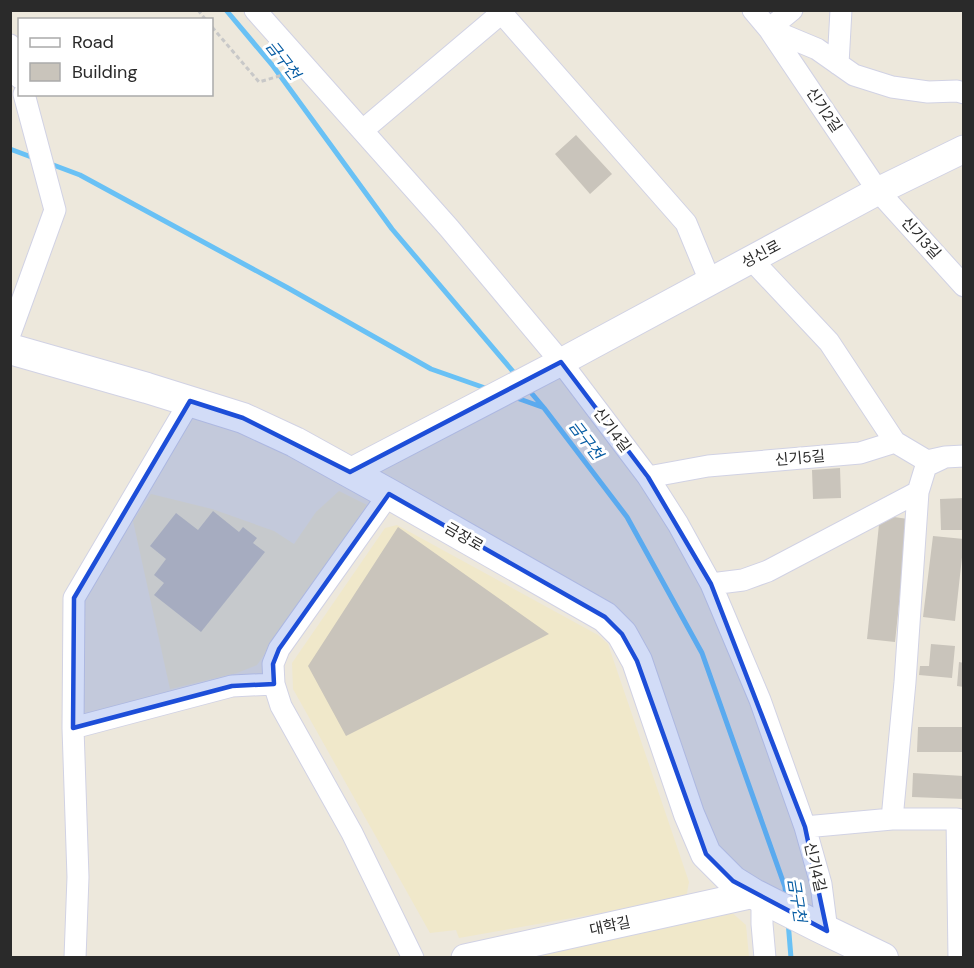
<svg xmlns="http://www.w3.org/2000/svg" width="974" height="968" font-family="'DM Sans','Noto Sans KR',sans-serif">
  <style>
    .education { fill: #f0e8ca }
    .lines { fill: none; stroke-linecap: round; stroke-linejoin: round }
    .stream { stroke: #69c1f5; stroke-width: 5 }
    .building { fill: #c9c4bb }
    .minor-casing { stroke: #d1d2e4; stroke-width: 23 }
    .tertiary-casing { stroke: #d1d2e4; stroke-width: 29 }
    .secondary-casing { stroke: #d1d2e4; stroke-width: 32 }
    .path { stroke: #c8c8c8; stroke-width: 3; stroke-dasharray: 4.5 3; stroke-linecap: butt }
    .minor { stroke: #fff; stroke-width: 21 }
    .tertiary { stroke: #fff; stroke-width: 27 }
    .secondary { stroke: #fff; stroke-width: 30 }
    .marked { fill: #1d4ed8; fill-opacity: 0.2; stroke: #1d4ed8; stroke-width: 4.5; stroke-linejoin: round }
    .labels { text-anchor: middle; dominant-baseline: central; stroke-width: 6; stroke-linejoin: round; paint-order: stroke }
    .street-label { font-size: 15px; fill: #2a2a2a; stroke: #fff }
    .water-label { font-size: 16px; font-style: italic; fill: #065ca3; stroke: #fff }
  </style>
  <rect width="100%" height="100%" fill="#ede8dc"/>
  <path class="education" d="M339 491 367 505 257 665 237 673 170 689 133 521 151 494 212 509 274 531 294 544 316 512Z
    M397 525 598 635 608 644 689 882 686 898 459 938 456 930 430 933 293 689 292 663 385 528Z
    M729 910 746 925 749 957 498 958Z"/>
  <g class="lines">
    <path class="stream" d="M226 10 273 66 392 229 516 375
      M10 149 34 158
      M48 163 80 175 288 288 431 369 488 389
      M528 389 544 408 627 517 702 653 785 887 786 900
      M514 397 542 407
      M788 921 791 958"/>
  </g>
  <path class="building" d="M576 135 612 174 590 194 555 154Z
    M840 468 841 498 813 499 812 470Z
    M964 498V530H941L940 499Z
    M213 511 239 532 243 527 257 538 253 543 265 552 201 632 154 595 164 583 154 575 166 559 150 546 176 513 198 530Z
    M880 515 908 519 895 642 867 639Z
    M398 527 549 634 346 736 308 666Z
    M933 536 964 539 955 621 923 617Z
    M931 644 955 646 952 678 919 675 920 666H929Z
    M959 662 964 663V687L957 686Z
    M918 727H964V752H917Z
    M913 773 964 776V799L912 797Z"/>
  <g class="lines">
    <defs>
      <path id="minor" d="M255 10 449 228 561 362 648 477 678 524 711 584 760 700 805 827 821 884 827 931
        M499 10 686 223 710 281
        M753 10 769 29 878 191 964 286
        M792 10 769 29 817 49 854 75 892 87 928 92 957 91 964 93
        M10 45 20 78
        M838 64 841 10
        M363 130 505 10
        M751 259 829 342 895 442
        M10 334 55 210 24 94
        M648 477 708 466 860 453 895 442 927 461 945 457 964 456
        M389 494 279 649 273 664 274 684 281 706 352 833 413 958
        M711 584 743 580 768 571 918 492
        M73 728 232 686 274 684
        M892 819 905 682 918 492 926 466 945 457
        M805 827 892 819H957L959 958
        M762 898V924L765 958
        M75 958 78 877 73 728 74 598 190 401"/>
      <path id="tertiary" d="M350 472 561 362 878 191 964 149
        M465 958 754 894"/>
      <path id="secondary" d="M10 349 147 388 243 418 295 442 389 494 605 617 622 634 637 661 689 814 706 854 733 881 754 894 819 927 883 958"/>
    </defs>
    <use href="#minor" class="minor-casing"/>
    <use href="#tertiary" class="tertiary-casing"/>
    <use href="#secondary" class="secondary-casing"/>
    <path class="path" d="M198 10 206 20
      M212 27 259 82 286 74"/>
    <use href="#minor" class="minor"/>
    <use href="#tertiary" class="tertiary"/>
    <use href="#secondary" class="secondary"/>
  </g>
  <path class="marked" d="M561 362 648 477 711 584 805 827 827 931 733 881 706 854 637 661 622 634 605 617 389 494 279 649 273 664 274 684 232 686 73 728 74 598 190 401 243 418 350 472Z"/>
  <g class="labels">
    <g class="street-label">
      <text transform="translate(824 110) rotate(56)">신기2길</text>
      <text transform="translate(921 238) rotate(48)">신기3길</text>
      <text transform="translate(761 254) rotate(-28)">성신로</text>
      <text transform="translate(612 430) rotate(53)">신기4길</text>
      <text transform="translate(800 458) rotate(-5)">신기5길</text>
      <text transform="translate(464 537) rotate(30)">금장로</text>
      <text transform="translate(815 867) rotate(77)">신기4길</text>
      <text transform="translate(610 926) rotate(-12)">대학길</text>
    </g>
    <g class="water-label">
      <text transform="translate(283 60) rotate(52)">금구천</text>
      <text transform="translate(586 440) rotate(53)">금구천</text>
      <text transform="translate(797 900) rotate(81)">금구천</text>
    </g>
  </g>
  <rect width="974" height="968" fill="none" stroke="#2a2a2a" stroke-width="24"/>
  <rect x="18" y="18" width="195" height="78" fill="#ffffff" stroke="#aaaaaa" stroke-width="1.5"/>
  <rect x="30" y="38" width="30" height="9" fill="#ffffff" stroke="#aaaaaa" stroke-width="1.5"/>
  <text x="72" y="48" font-size="18" fill="#2a2a2a">Road</text>
  <rect x="30" y="63" width="30" height="18" fill="#c9c4bb" stroke="#aaaaaa" stroke-width="1.5"/>
  <text x="72" y="78" font-size="18" fill="#2a2a2a">Building</text>
</svg>
